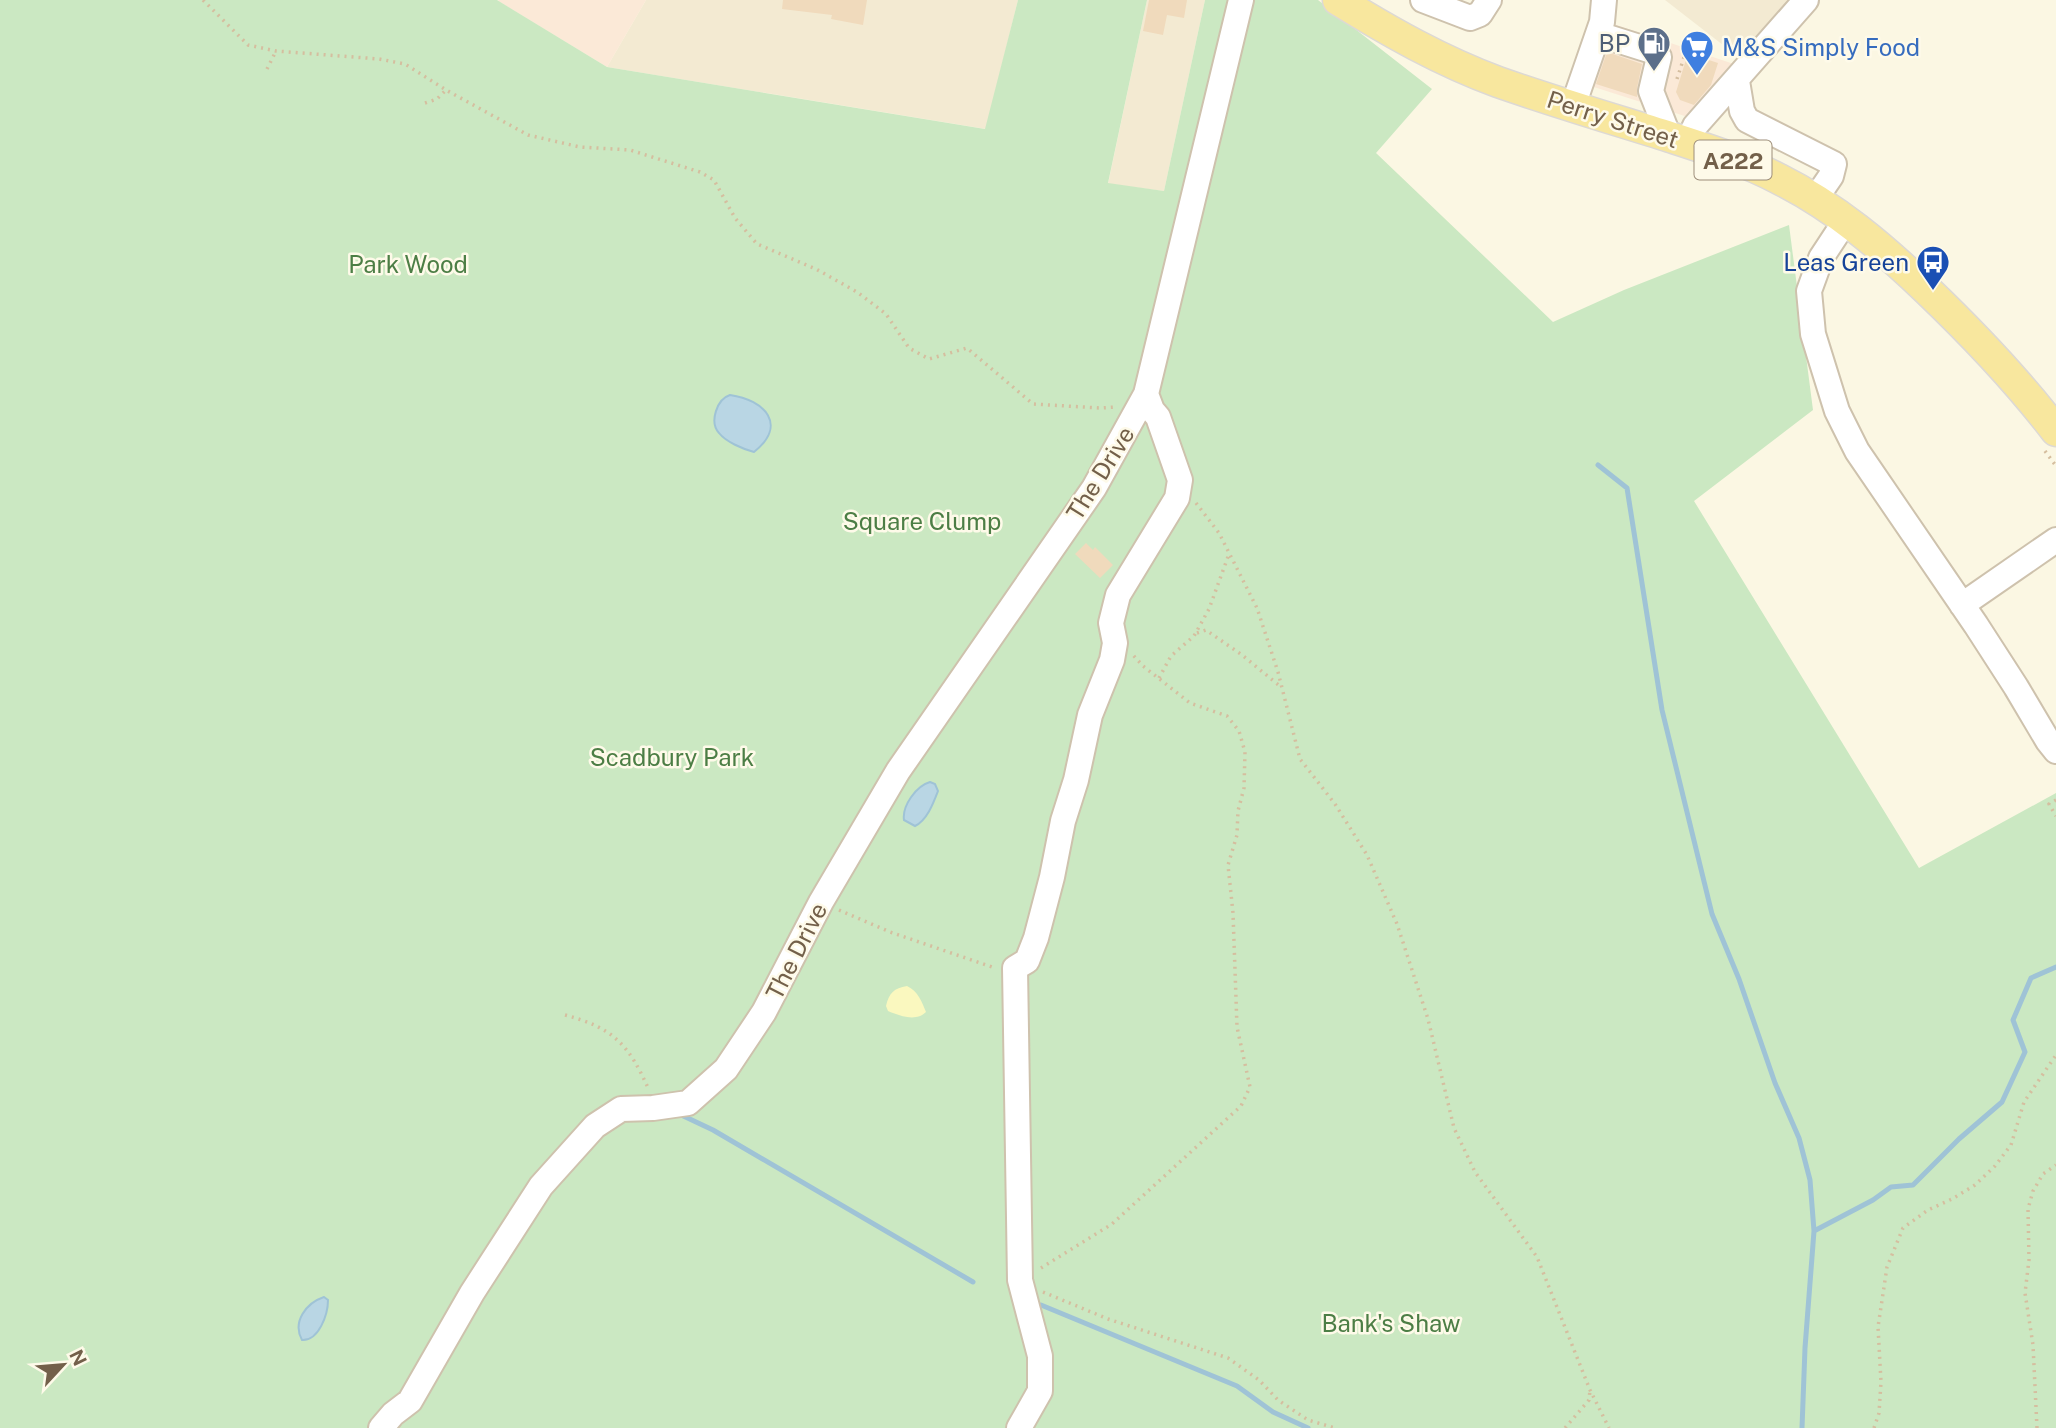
<svg xmlns="http://www.w3.org/2000/svg" width="2056" height="1428" font-family="'Public Sans',sans-serif">
  <style>
    .residential { fill: #f3ead2 }
    .commercial { fill: #fbe9d7 }
    .green { fill: #cbe8c2 }
    .sand { fill: #faf8bf }
    .water { fill: #b9d6e4; stroke: #9fc3d6; stroke-width: 2 }
    .lines { fill: none; stroke-linecap: round; stroke-linejoin: round }
    .stream { stroke: #9fc3d6; stroke-width: 5 }
    .building { fill: #f0dabc }
    .minor-casing { stroke: #cec2ad; stroke-width: 28 }
    .major-casing { stroke: #ddd9d4; stroke-width: 33 }
    .path { stroke: #d5be9f; stroke-width: 3.5; stroke-dasharray: 2 5; stroke-linecap: butt }
    .minor { stroke: #fff; stroke-width: 24 }
    .major { stroke: #f8e79e; stroke-width: 30 }
    .labels { text-anchor: middle; dominant-baseline: central; stroke-width: 5; stroke-linejoin: round; paint-order: stroke }
    .shield { fill: #fefae9; stroke: #9d8e7a; stroke-width: 2 }
    .shield-label { font-size: 23px; font-weight: bold; fill: #73604a }
    .service-label { font-size: 24px; fill: #4e5e75; stroke: #fefae9; text-anchor: end }
    .shop-label { font-size: 24px; fill: #366cbe; stroke: #fefae9; text-anchor: start }
    .street-label { font-size: 24px; fill: #73604a; stroke: #fefae9 }
    .transit-label { font-size: 24px; fill: #164399; stroke: #fefae9; text-anchor: end }
    .park-label { font-size: 24px; fill: #4c7e45; stroke: #fefae9 }
  </style>
  <rect width="100%" height="100%" fill="#fbf7e3"/>
  <path class="residential" d="M646 0H1018L986 129 607 67Z
    M1147 0H1205L1164 191 1108 184Z
    M1665 0H1789L1741 59Z"/>
  <path class="commercial" d="M499 0H646L607 67 498 1Z
    M1592 17 1740 66 1694 119 1572 80Z"/>
  <path class="green" d="M0 0H497L607 67 985 129 1018 0H1147L1108 183 1164 191 1205 0H1318L1432 89 1376 153 1553 322 1624 290 1789 225 1813 410 1694 501 1919 868 2056 793V1428H0Z"/>
  <path class="sand" d="M907 986C918 991 922 1002 926 1012 916 1022 900 1016 888 1011L886 1006C889 993 894 988 907 986Z"/>
  <path class="water" d="M730 395C765 400 788 425 754 452 743 449 726 442 719 433 709 422 717 399 730 395Z
    M930 782 935 784 938 791C933 804 927 820 915 826L904 820C902 806 916 786 930 782Z
    M324 1297 328 1300C328 1314 319 1341 302 1340 292 1322 306 1303 324 1297Z"/>
  <g class="lines">
    <path class="stream" d="M1598 465 1627 488 1662 710 1712 914 1739 979 1775 1083 1799 1138 1810 1180 1814 1231
      M677 1113 713 1130 973 1282
      M1041 1305 1237 1386 1273 1412 1308 1428
      M1802 1428 1805 1348 1814 1231 1873 1200 1891 1187 1913 1185 1959 1139 2002 1102 2025 1052 2013 1020 2031 978 2056 967"/>
  </g>
  <path class="building" d="M783 0H867L863 25 831 19 832 15 782 9Z
    M1149 0H1187L1184 18 1167 15 1163 35 1143 31Z
    M1607 52 1642 64 1637 88V97L1596 84Z
    M1688 53 1718 63 1711 85 1694 105 1680 100 1676 92Z
    M1086 543 1093 550 1095 547 1113 565 1100 578 1075 554Z"/>
  <g class="lines">
    <defs>
      <path id="minor" d="M1423 0 1470 18 1480 14 1489 0
        M1598 34 1655 52 1659 57 1651 91 1669 137
        M1737 81 1742 111 1747 120 1834 164 1831 176 1816 198
        M1573 106 1602 22 1604 0
        M1687 143 1695 126 1806 0
        M1846 220 1821 258 1809 291 1813 334 1837 411 1857 451 1976 625 2016 687 2048 741 2056 751
        M1962 605 2056 540
        M381 1428 393 1414 410 1401 472 1293 541 1186 595 1126 621 1109 653 1108 688 1103 726 1069 764 1012 821 902 898 771 1094 488 1146 394 1241 0
        M1019 1428 1040 1391V1356L1020 1280 1015 968 1027 961 1036 938 1052 877 1063 821 1076 780 1090 715 1112 660 1115 643 1111 623 1118 595 1177 498 1180 480 1158 417 1152 410 1146 394"/>
      <path id="major" d="M1338 0C1390 32 1441 61 1498 82 1555 102 1613 119 1670 137 1707 149 1745 161 1779 179 1835 207 1882 247 1927 290 1973 334 2017 380 2056 431"/>
    </defs>
    <use href="#minor" class="minor-casing"/>
    <use href="#major" class="major-casing"/>
    <path class="path" d="M203 0 248 45 276 51 379 59 405 64 446 90 528 135 580 147 630 150 700 172 714 180 735 218 757 244 816 269 857 292 886 314 909 348 929 359 967 348 1033 404 1100 408 1117 407
      M267 69 276 51
      M1677 79 1686 51
      M425 103 437 99 446 90
      M2045 451 2056 466
      M1196 503 1219 533 1257 608 1278 672 1300 759 1335 804 1367 855 1397 924 1428 1019 1454 1128 1475 1172 1537 1257 1590 1390 1609 1428
      M1197 633 1206 630 1242 655 1281 687
      M1159 678 1171 656 1194 636 1209 609 1229 554
      M2056 800 2049 804 2056 816
      M839 910 890 932 995 968
      M565 1015C614 1028 629 1045 649 1090
      M1041 1268 1112 1224 1241 1106 1250 1087 1237 1027 1233 913 1228 865 1237 835 1238 811 1244 788 1245 752 1239 731 1227 716 1190 703 1143 666 1133 655
      M1043 1292 1108 1319 1228 1358 1259 1380 1278 1400 1308 1420 1335 1428
      M1565 1428 1589 1400 1590 1390
      M1874 1428 1879 1413 1881 1382 1878 1327 1887 1267 1903 1228 1928 1210 1952 1199 1975 1185 1995 1166 2011 1145 2024 1102 2056 1055
      M2037 1428 2033 1345 2025 1293 2029 1260 2028 1209 2033 1191 2043 1174 2056 1165"/>
    <use href="#minor" class="minor"/>
    <use href="#major" class="major"/>
  </g>
  <defs>
    <symbol id="fuel-pin" viewBox="-11 -11 22 30"><path d="M0 17L-7.5 6A9.5 9.5 0 1 1 7.5 6Z" fill="#5c6f8a" stroke="#fefae9"/><path d="M-5.5-6h7V0h2V4h1.3V-2.5L3-4.5l.8-.8L6-3V5H2.5V1h-1V6h-7ZM-4.2-4.7v3.2H.2V-4.7Z" fill="#fff"/></symbol>
    <symbol id="supermarket-pin" viewBox="-11 -11 22 30"><path d="M0 17L-7.5 6A9.5 9.5 0 1 1 7.5 6Z" fill="#3f7fe0" stroke="#fefae9"/><path d="M-6-5.5h2.5l.6 2H6L4.5 2H-2.5L-4.4-4H-6ZM-1.5 3.2a1.3 1.3 0 1 0 .1 0ZM3 3.2a1.3 1.3 0 1 0 .1 0Z" fill="#fff"/></symbol>
    <symbol id="bus-pin" viewBox="-11 -11 22 30"><path d="M0 17L-7.5 6A9.5 9.5 0 1 1 7.5 6Z" fill="#1a4fb4" stroke="#fefae9"/><path d="M-5-6H5V4H4V6H2V4H-2V6H-4V4H-5ZM-3.5-4V0h7V-4ZM-3.5 1.2v1.5H-2V1.2ZM2 1.2v1.5H3.5V1.2Z" fill="#fff"/></symbol>
  </defs>
  <g fill-rule="evenodd">
    <use href="#fuel-pin" x="1635" y="24" width="38" height="52"/>
    <use href="#supermarket-pin" x="1678" y="28" width="38" height="52"/>
    <use href="#bus-pin" x="1914" y="243" width="38" height="52"/>
  </g>
  <g class="labels">
    <rect class="shield" x="1694.5" y="140.5" width="77" height="39" rx="5"/>
    <g class="shield-label">
      <text x="1733" y="160">A222</text>
    </g>
    <g class="service-label">
      <text x="1630" y="43">BP</text>
    </g>
    <g class="shop-label">
      <text x="1722" y="47">M&amp;S Simply Food</text>
    </g>
    <g class="street-label">
      <text transform="translate(1613 119) rotate(18)">Perry Street</text>
      <text transform="translate(1100 473) rotate(-58)">The Drive</text>
      <text transform="translate(796 951) rotate(-63)">The Drive</text>
    </g>
    <g class="transit-label">
      <text x="1909" y="262">Leas Green</text>
    </g>
    <g class="park-label">
      <text x="408" y="264">Park Wood</text>
      <text x="922" y="521">Square Clump</text>
      <text x="672" y="757">Scadbury Park</text>
      <text x="1391" y="1323">Bank's Shaw</text>
    </g>
  </g>
  <g transform="translate(63 1365) rotate(64)" stroke="#fefae9" stroke-width="5" paint-order="stroke">
  <path d="M0-5L12 26L0 18L-12 26Z" fill="#73604a"/>
  <text y="-10" font-size="19" font-weight="bold" text-anchor="middle" fill="#73604a">N</text>
  </g>
</svg>
